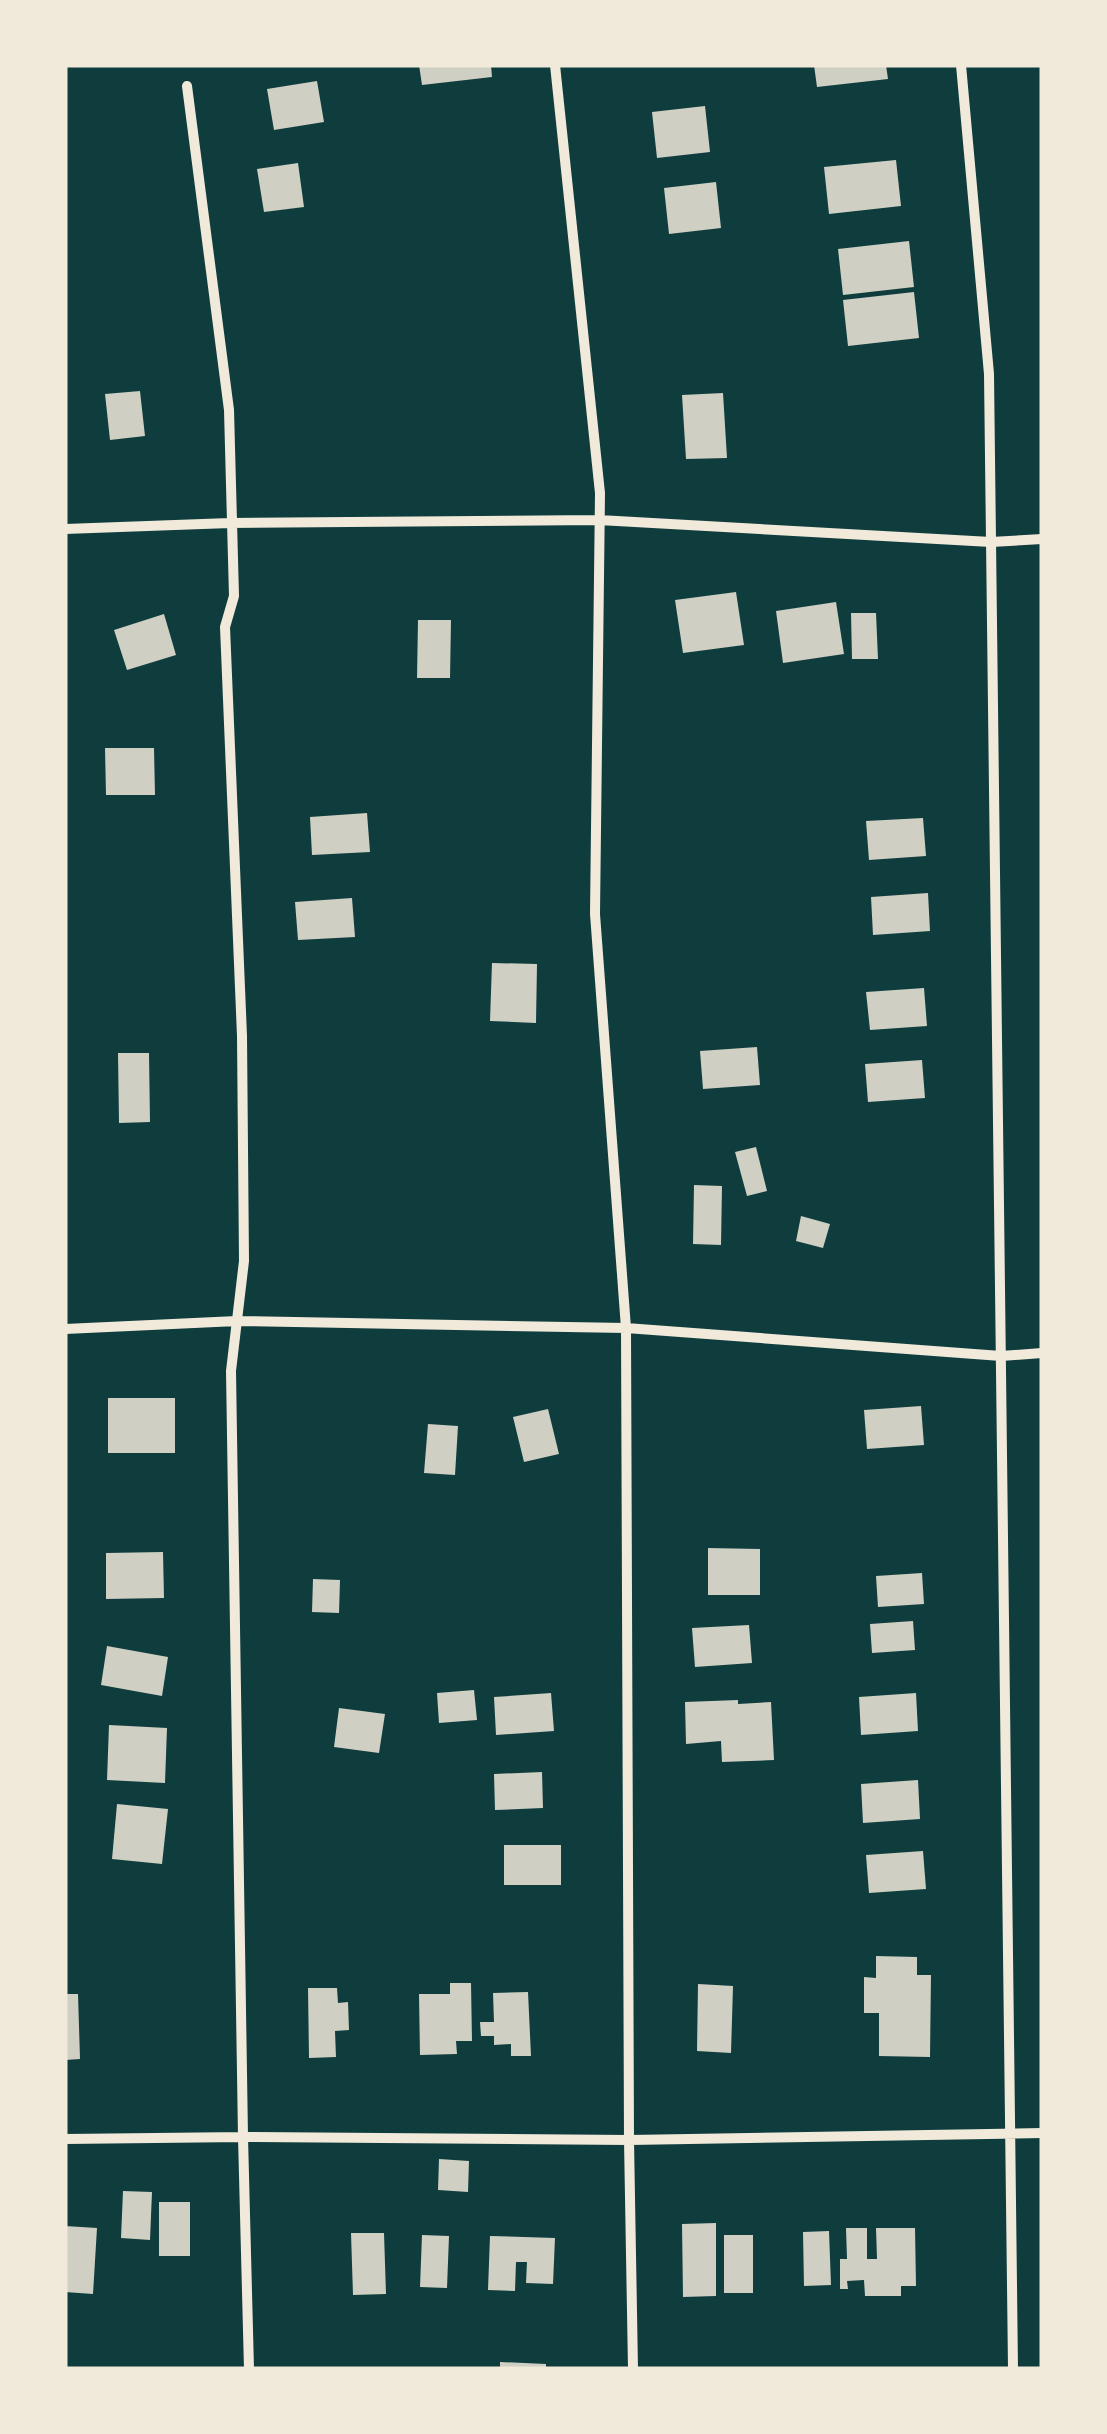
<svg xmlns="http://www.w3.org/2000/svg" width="1107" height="2434" font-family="Figtree,sans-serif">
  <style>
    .building { fill: #cfcfc3 }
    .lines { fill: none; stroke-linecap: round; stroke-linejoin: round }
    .minor { stroke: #f1e9da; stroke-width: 10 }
  </style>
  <rect width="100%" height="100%" fill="#0f3d3e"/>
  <path class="building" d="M419 65H491L492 77 422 85Z
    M814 65H886L888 79 817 87Z
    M317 81 324 122 274 130 267 89Z
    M705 106 710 152 657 158 652 112Z
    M896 160 901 206 829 214 824 167Z
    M298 163 304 207 264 212 257 169Z
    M716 182 721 228 669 234 664 188Z
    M909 241 914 287 843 295 838 249Z
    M914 292 919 338 848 346 843 300Z
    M140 391 145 436 110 440 105 394Z
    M723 393 727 458 686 459 682 395Z
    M736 592 744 645 683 653 675 600Z
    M836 602 844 654 783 663 776 611Z
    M851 613H876L878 659H852Z
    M164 614 176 655 127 670 114 630Z
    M418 620H451L450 678H417Z
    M105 748H154L155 795H106Z
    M367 813 370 852 312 855 310 817Z
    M923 818 926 856 869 860 866 821Z
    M928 893 930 931 873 935 871 897Z
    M352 898 355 937 298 940 295 902Z
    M492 963 537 964 536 1023 490 1021Z
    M924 988 927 1026 870 1030 866 992Z
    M757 1047 760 1085 703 1089 700 1051Z
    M118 1053H149L150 1122 119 1123Z
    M922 1060 925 1098 868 1102 865 1064Z
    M756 1147 767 1191 747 1196 735 1152Z
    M694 1185 722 1186 721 1245 693 1244Z
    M801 1216 830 1224 823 1248 796 1241Z
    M108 1398H175V1453H108Z
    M921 1406 924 1445 867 1449 864 1410Z
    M548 1409 559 1454 524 1462 513 1417Z
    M428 1424 458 1426 455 1475 424 1473Z
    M708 1548 760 1549V1595H708Z
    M163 1552 164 1598 106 1599V1553Z
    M922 1573 924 1604 878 1607 876 1576Z
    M313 1579 340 1580 339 1613 312 1612Z
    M913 1621 915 1650 872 1653 870 1624Z
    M749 1625 752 1663 695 1667 692 1628Z
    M107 1646 168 1657 162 1696 101 1685Z
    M474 1690 477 1720 439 1723 437 1693Z
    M551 1693 554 1731 496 1735 494 1697Z
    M916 1693 918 1731 861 1735 859 1697Z
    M738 1700V1704L771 1702 774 1760 722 1762 721 1741 686 1744 685 1702Z
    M339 1708 385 1714 379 1753 334 1747Z
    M109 1725 167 1728 165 1783 107 1780Z
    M542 1772 543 1808 495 1810 494 1774Z
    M918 1780 920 1819 863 1823 861 1784Z
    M117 1804 168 1809 162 1864 112 1859Z
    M504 1845H561V1885H504Z
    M923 1851 926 1889 869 1893 866 1855Z
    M876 1956 917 1957V1975H931L930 2057 879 2056V2013H864V1977L876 1978Z
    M450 1983H471L472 2041H456L457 2054 420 2055 419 1994H450Z
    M698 1984 733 1986 731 2053 697 2051Z
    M308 1988H337L338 2003 348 2002 349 2030 335 2031 336 2057 309 2058Z
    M528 1992 531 2056H511V2044L494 2045V2036H481L480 2022H494L493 1993Z
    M65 1994H78L80 2059 65 2060Z
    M439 2159 469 2161 468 2192 438 2190Z
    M123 2191 152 2192 150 2240 121 2238Z
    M159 2202H190V2256H159Z
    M716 2223V2296L683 2297 682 2224Z
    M65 2226 97 2228 93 2294 65 2292Z
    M846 2228H867V2259H877L876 2228H915L916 2286H901V2296H865L864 2280 847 2281 848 2289H840V2259H847Z
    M829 2231 831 2285 804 2286 803 2232Z
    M351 2233H384L386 2294 353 2295Z
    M422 2235 449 2236 447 2288 420 2287Z
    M724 2235H753V2293H724Z
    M490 2236 555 2238 553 2284 526 2283 527 2262H516L515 2291 488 2290Z
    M500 2362 546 2364V2369H500Z"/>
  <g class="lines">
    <path class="minor" d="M555 65 600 493 595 914 626 1328 629 2140 633 2369
      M961 65 989 374 1013 2369
      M187 86 229 410 234 596 225 627 242 1036 244 1261 231 1371 243 2137 249 2369
      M65 529 230 523 599 520 991 542 1042 539
      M65 1329 237 1321 626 1328 1001 1356 1042 1353
      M65 2139 243 2137 629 2140 1042 2133"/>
  </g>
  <rect width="1107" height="2434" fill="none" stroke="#f1e9da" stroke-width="135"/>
</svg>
